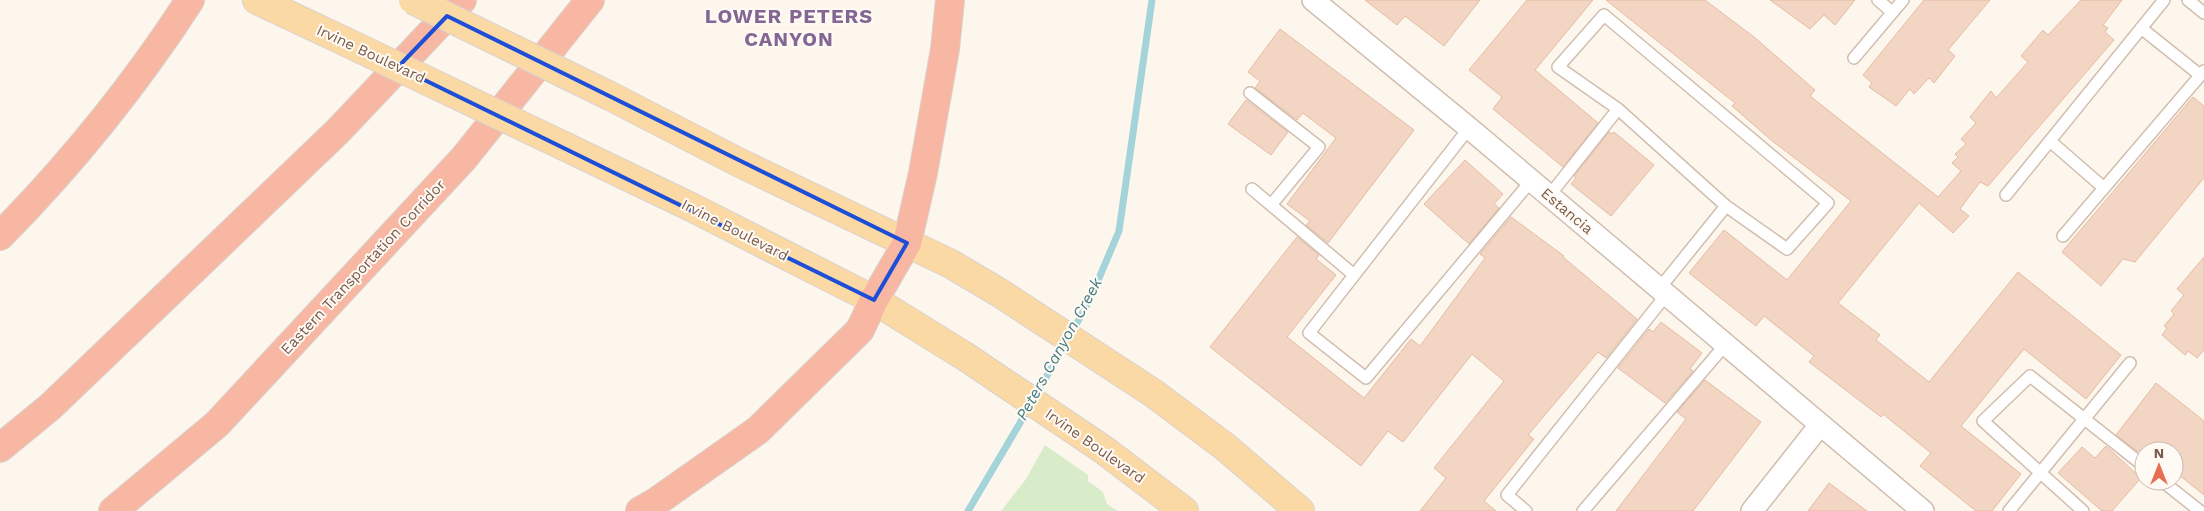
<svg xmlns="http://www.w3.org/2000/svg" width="2204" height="511" font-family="'Work Sans',sans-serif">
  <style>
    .green { fill: #d8ecc9 }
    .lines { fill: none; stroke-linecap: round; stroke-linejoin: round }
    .stream { stroke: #a5d3da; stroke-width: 7 }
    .building { fill: #f3d5c3; stroke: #e6bba3 }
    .service-casing { stroke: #d1beb0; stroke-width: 14 }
    .minor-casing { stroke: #d1beb0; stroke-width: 24 }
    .primary-casing { stroke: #dad1cd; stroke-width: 30 }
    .motorway-casing { stroke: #dad1cd; stroke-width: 30 }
    .service { stroke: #fff; stroke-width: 11 }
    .minor { stroke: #fff; stroke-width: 21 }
    .primary { stroke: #fbd9a5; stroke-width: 28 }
    .motorway { stroke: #f7b7a3; stroke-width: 28 }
    .primary-bridge-casing { stroke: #dad1cd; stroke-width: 30; stroke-linecap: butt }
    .primary-bridge { stroke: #fbd9a5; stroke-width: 28 }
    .marked { fill: none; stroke: #1d4ed8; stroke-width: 4; stroke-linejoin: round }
    .labels { text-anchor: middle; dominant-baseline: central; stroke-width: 4; stroke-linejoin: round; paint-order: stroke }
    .street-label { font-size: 15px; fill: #7a5c4d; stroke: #fffaf3 }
    .water-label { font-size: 16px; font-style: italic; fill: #437c86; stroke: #fffaf3 }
    .district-label { font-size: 20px; font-weight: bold; letter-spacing: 1px; fill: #846695; stroke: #fffaf3 }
  </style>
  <rect width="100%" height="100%" fill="#fdf6ec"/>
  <path class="green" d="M1045 445 1088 475V481L1103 492 1107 504 1118 511H1001L1026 479Z"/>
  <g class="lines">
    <path class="stream" d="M1071 334 1091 297 1119 231 1152 0
      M1035 396 1066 343
      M968 511 1030 406"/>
  </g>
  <path class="building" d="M1365 0H1480L1444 46 1405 16 1397 25Z
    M1527 0H1593L1535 70 1598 123 1563 167 1493 109 1502 97 1469 70Z
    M1606 0H1705L1754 37 1815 90 1810 96 1938 197 1961 171 1952 163 1958 157 1955 154 1966 144 1961 139 1976 123 1970 117 1991 91 1996 98 2028 62 2021 56 2043 30 2048 35 2081 0H2122L2103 25 2108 28 2105 32 2114 40 1988 186 1980 182 1960 209 1969 216 1953 233 1919 203 1838 303 1880 335 1876 340 1929 382 2018 272 2121 355 2086 399 2024 349 1961 426 2021 474 1992 511H1976L1920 466 1931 453 1883 414 1881 417 1809 362 1814 356 1764 316 1756 326 1689 273 1724 230 1787 280 1851 201 1771 140 1732 106 1735 103Z
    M1770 0H1855L1835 25 1824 15 1810 29Z
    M1924 0H1990L1948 50 1955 56 1934 83 1929 78 1914 94 1910 89 1896 106 1869 87 1872 83 1863 75Z
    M1280 29 1414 130 1328 243 1306 225 1310 221 1287 204 1336 138 1303 113 1297 120 1255 88 1260 81 1248 72Z
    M2193 97 2204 106V178L2135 262 2123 259 2101 286 2062 252Z
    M1246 100 1288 132 1271 155 1228 124Z
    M1609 132 1612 134 1614 132 1654 165 1611 216 1571 184 1576 178 1574 176Z
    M1465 160 1503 194 1494 204 1499 208 1469 244 1424 204Z
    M1511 217 1564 256 1563 257 1637 319 1606 358 1598 352 1528 435 1534 439 1484 501 1496 511H1420L1446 478 1434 468 1504 381 1472 354 1403 442 1388 431 1361 466 1210 347 1297 237 1319 255 1316 259 1336 275 1287 337 1364 398 1411 339 1420 346 1485 258 1480 254Z
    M2204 257V350L2197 358 2188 351 2185 355 2162 335 2167 328 2164 326 2174 314 2171 311 2184 295 2177 289Z
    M1661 322 1702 353 1690 369 1693 371 1665 403 1618 368 1649 329 1653 332Z
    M1705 380 1761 422 1693 511H1616L1686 419 1677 412Z
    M2156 383 2204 421V495L2174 471V451H2137L2116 435Z
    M2106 446 2141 478 2112 511H2102L2058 473 2082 447 2095 458Z
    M1829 483 1867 511H1808Z"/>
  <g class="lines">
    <defs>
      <path id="service" d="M1878 0 1892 12
        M2188 0 2204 13
        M1604 15 1828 203 1787 249 1726 206 1618 109 1558 67Z
        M2141 28 2200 75
        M1854 58 1903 0
        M1250 93 1319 147 1271 205
        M1469 128 1309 333 1366 378 1531 181
        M2050 141 2104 188
        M1252 189 1354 275
        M2006 195 2164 0
        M1549 196 1618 109
        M2063 236 2204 71
        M1659 289 1726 206
        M2162 481 2200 511
        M1526 511 1507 495 1666 295
        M1583 511 1725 345
        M2009 511 2130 363
        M2083 511 1983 421 2030 376 2144 466"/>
      <path id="minor" d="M1313 0 1469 128 1923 511
        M1752 511 1820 425"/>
      <path id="primary" d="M257 0 344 41
        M610 96 740 163 951 264 1000 293 1153 393 1224 446 1300 511
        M566 147 691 207 874 300 966 357 1104 450 1184 511"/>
      <path id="motorway" d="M0 236C71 164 135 85 190 0
        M0 448 50 407 338 131 462 0
        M113 511 217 424 464 158 590 0
        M640 511 656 502 758 430 860 330 874 300 907 243 923 173 945 49 950 0"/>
    </defs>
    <use href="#service" class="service-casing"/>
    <use href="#minor" class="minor-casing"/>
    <use href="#primary" class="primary-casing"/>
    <use href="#motorway" class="motorway-casing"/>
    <use href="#service" class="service"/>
    <use href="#minor" class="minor"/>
    <use href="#primary" class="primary"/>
    <use href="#motorway" class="motorway"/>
    <defs>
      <path id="primary-bridge" d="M413 0 610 96
        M344 41 566 147"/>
    </defs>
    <use href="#primary-bridge" class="primary-bridge-casing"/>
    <use href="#primary-bridge" class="primary-bridge"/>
  </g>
  <path class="marked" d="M447 16 907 243 874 300 398 67Z"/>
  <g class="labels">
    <g class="street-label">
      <text transform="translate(371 54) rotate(25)">Irvine Boulevard</text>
      <text transform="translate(1567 211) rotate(40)">Estancia</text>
      <text transform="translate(735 230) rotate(27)">Irvine Boulevard</text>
      <text transform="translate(363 267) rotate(-47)">Eastern Transportation Corridor</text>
      <text transform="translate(1095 446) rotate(35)">Irvine Boulevard</text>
    </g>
    <g class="water-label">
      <text transform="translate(1059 349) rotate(-61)">Peters Canyon Creek</text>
    </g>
    <g class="district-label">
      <text x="789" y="16">LOWER PETERS<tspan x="789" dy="23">CANYON</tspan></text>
    </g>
  </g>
  <g transform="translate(2159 466)"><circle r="24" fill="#fffaf3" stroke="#cabbb1"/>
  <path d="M0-4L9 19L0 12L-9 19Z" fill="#e76f51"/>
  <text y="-8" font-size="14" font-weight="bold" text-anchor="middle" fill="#7a5c4d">N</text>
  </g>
</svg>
